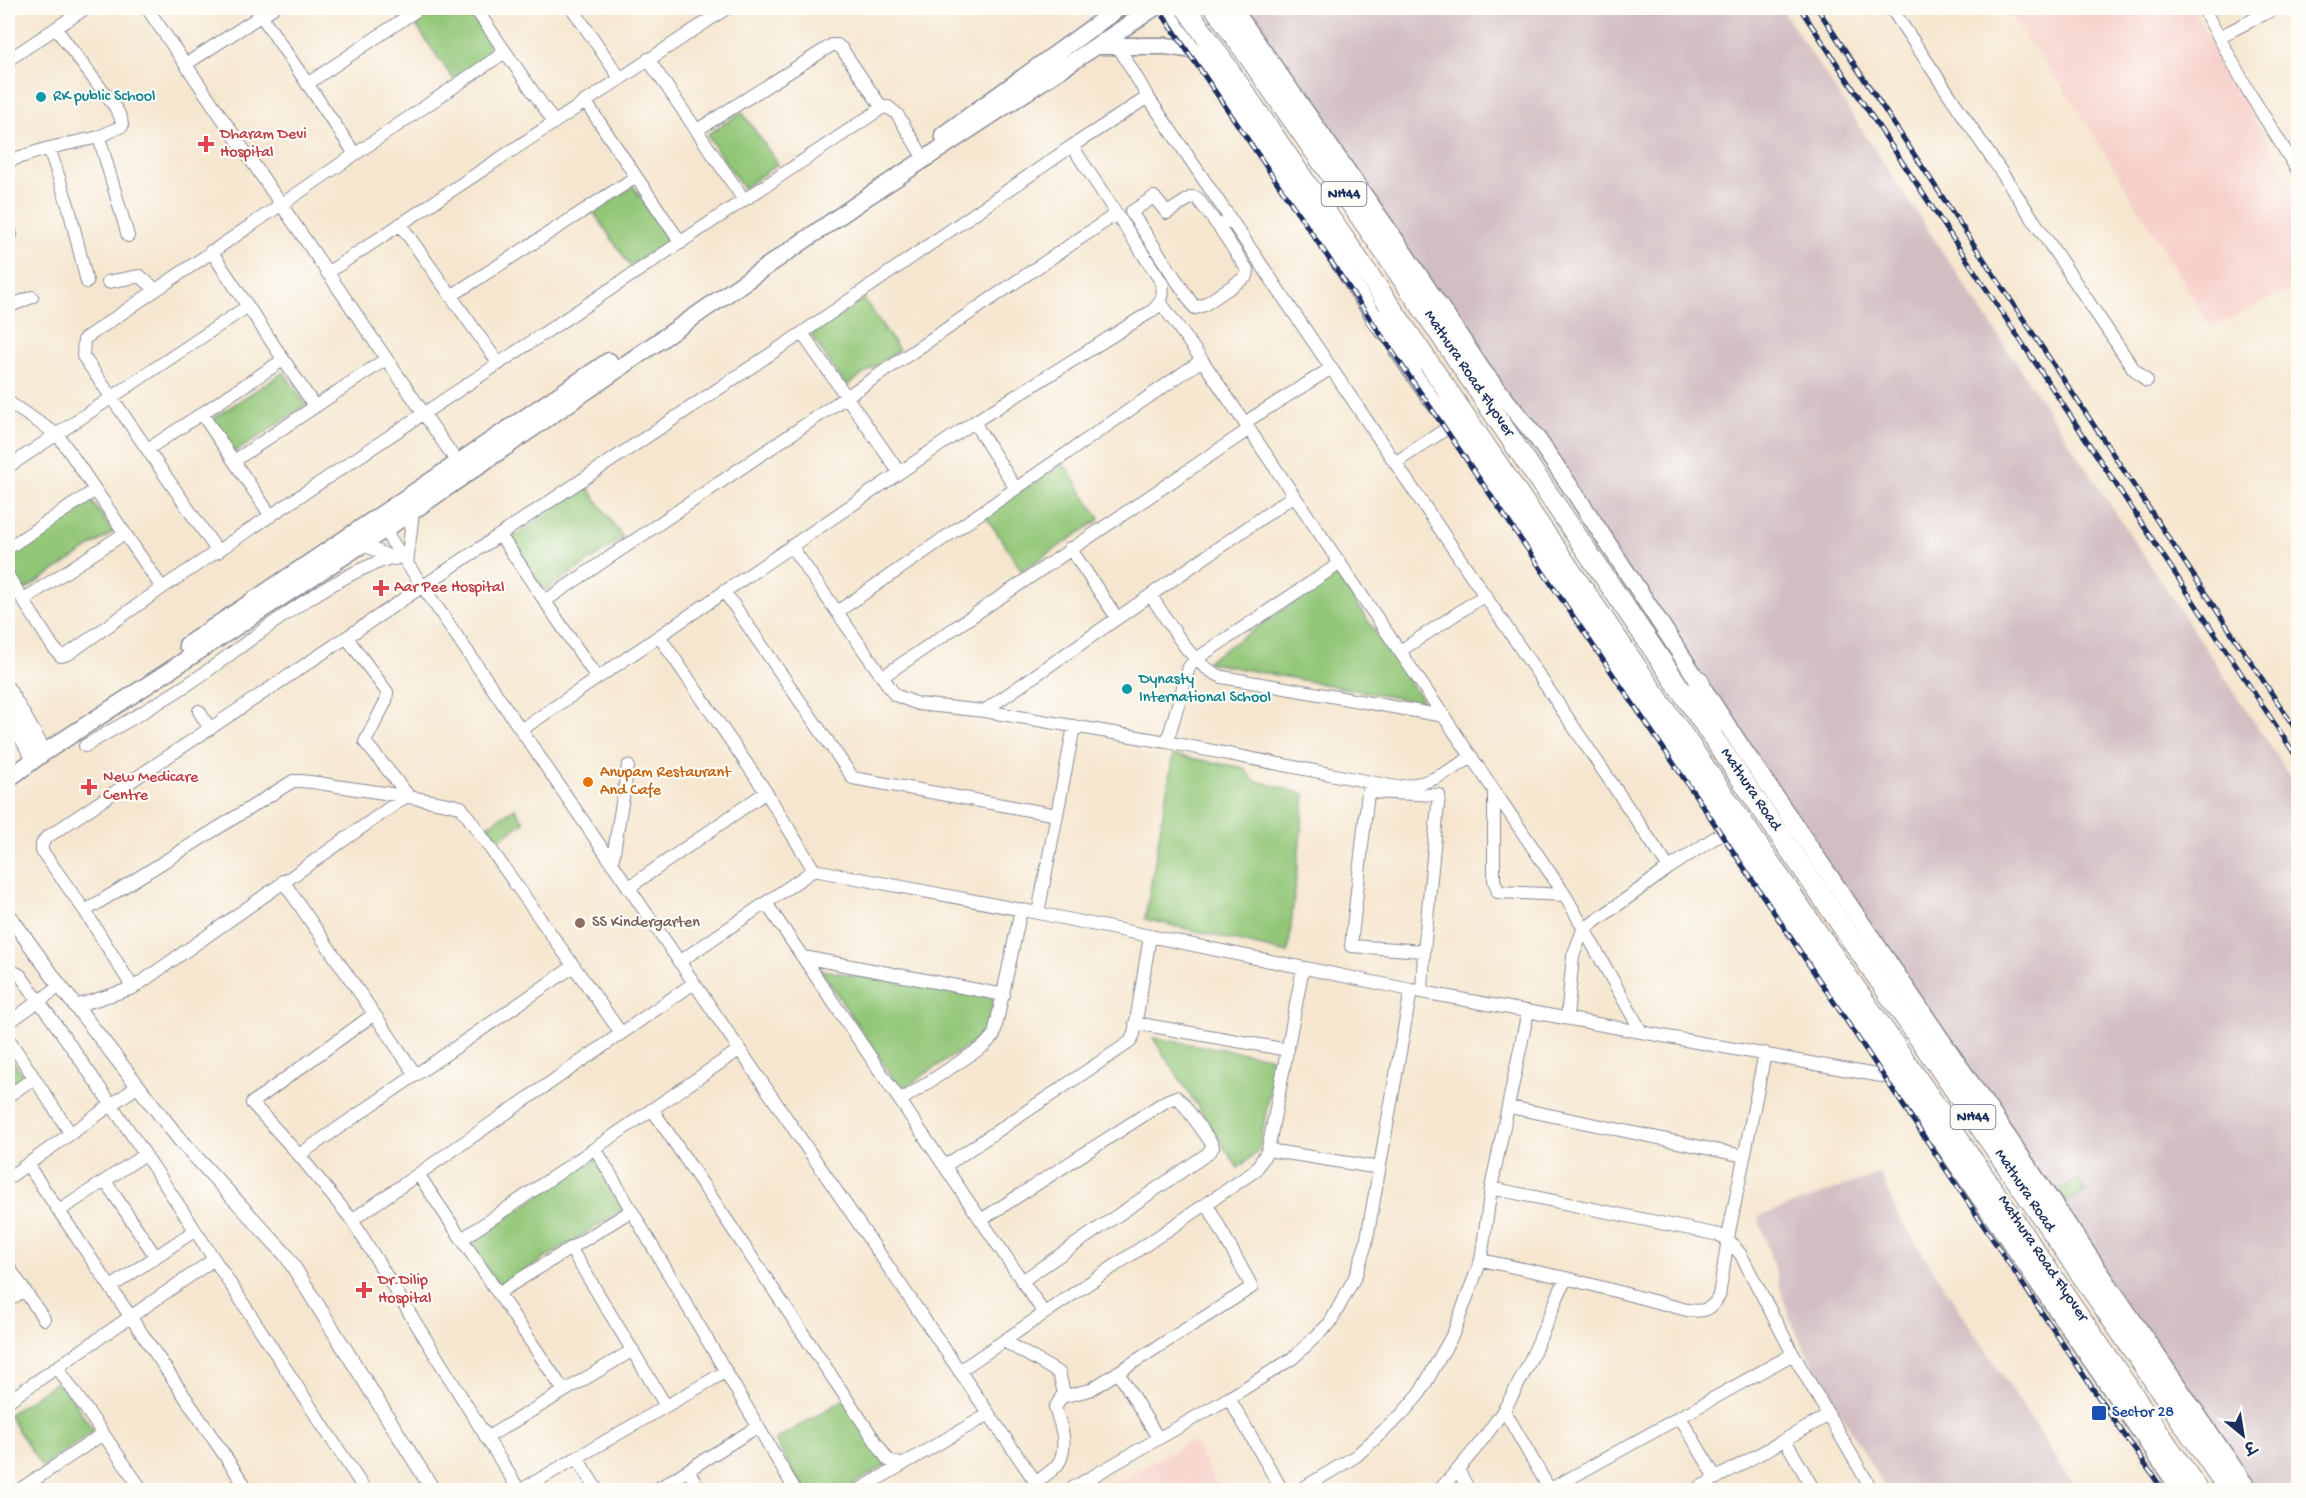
<svg xmlns="http://www.w3.org/2000/svg" width="2306" height="1498" font-family="'Gochi Hand','Playpen Sans Deva',sans-serif">
  <style>
    .built { fill: #f7d0ca }
    .industrial { fill: #d2bec2 }
    .green { fill: #93c778; stroke: #577b6b; stroke-width: 1.5 }
    .lines { fill: none; stroke-linecap: round; stroke-linejoin: round }
    .minor-casing { stroke: #888a96; stroke-width: 14 }
    .tertiary-casing { stroke: #888a96; stroke-width: 16 }
    .secondary-casing { stroke: #888a96; stroke-width: 19 }
    .trunk-casing { stroke: #888a96; stroke-width: 22 }
    .minor { stroke: #fff; stroke-width: 12 }
    .tertiary { stroke: #fff; stroke-width: 14 }
    .secondary { stroke: #fff; stroke-width: 16 }
    .trunk { stroke: #fff; stroke-width: 20 }
    .rail-casing { stroke: #1b2f5e; stroke-width: 5 }
    .rail { stroke: #fdfcf7; stroke-width: 3; stroke-dasharray: 9; stroke-linecap: butt }
    .trunk-bridge-casing { stroke: #888a96; stroke-width: 22; stroke-linecap: butt }
    .trunk-bridge { stroke: #fff; stroke-width: 20 }
    .culture-dot { fill: #0f9aa8; stroke: #fdfcf7; stroke-width: 2 }
    .health-dot { fill: #e0444e; stroke: #fdfcf7; stroke-width: 2 }
    .food-dot { fill: #e8710a; stroke: #fdfcf7; stroke-width: 2 }
    .education-dot { fill: #8d6e63; stroke: #fdfcf7; stroke-width: 2 }
    .transit-dot { fill: #1a4fb4; stroke: #fdfcf7; stroke-width: 2 }
    .labels { text-anchor: middle; dominant-baseline: central; stroke-width: 4.5; stroke-linejoin: round; paint-order: stroke }
    .shield { fill: #fdfcf7; stroke: #5f6c8c; stroke-width: 1.5 }
    .shield-label { font-size: 15px; font-weight: bold; fill: #1b2f5e }
    .culture-label { font-size: 16px; fill: #0d838f; stroke: #fdfcf7; text-anchor: start }
    .health-label { font-size: 16px; fill: #be3a42; stroke: #fdfcf7; text-anchor: start }
    .street-label { font-size: 16px; fill: #1b2f5e; stroke: #fdfcf7 }
    .food-label { font-size: 16px; fill: #c56008; stroke: #fdfcf7; text-anchor: start }
    .education-label { font-size: 16px; fill: #785e54; stroke: #fdfcf7; text-anchor: start }
    .transit-label { font-size: 16px; fill: #164399; stroke: #fdfcf7; text-anchor: start }
  </style>
  <rect width="100%" height="100%" fill="#fdfcf7"/>
  <filter id="ink" filterUnits="userSpaceOnUse"><feTurbulence type="fractalNoise" baseFrequency=".0167" numOctaves="2"/><feDisplacementMap in="SourceGraphic" scale="12" xChannelSelector="R" yChannelSelector="G"/><feConvolveMatrix kernelMatrix="1 2 1 2 8 2 1 2 1" color-interpolation-filters="sRGB"/></filter>
  <filter id="wash" filterUnits="userSpaceOnUse"><feTurbulence type="fractalNoise" baseFrequency=".008" numOctaves="4" result="noise"/><feDisplacementMap in="SourceGraphic" scale="24" xChannelSelector="R" yChannelSelector="G"/><feGaussianBlur stdDeviation="1.35" result="paint"/><feColorMatrix in="noise" values="0 0 0 0 0 0 0 0 0 0 0 0 0 0 0 0 0 1.4 0 .05"/><feComposite in="paint" operator="in"/></filter>
  <g filter="url(#wash)">
    <rect width="100%" height="100%" fill="#f6e6cf"/>
    <path class="built" d="M2004 8H2192L2298 196V285L2211 328 2079 110Z
      M1192 1441 1220 1490H1104L1185 1444Z"/>
    <path class="industrial" d="M1246 8H1781L2298 788V1490H2245L1255 31Z
      M1880 1173 1897 1214 2077 1490H1886L1817 1373 1790 1319 1758 1217Z"/>
    <path class="green" d="M439 8H466L496 51 453 79 415 24Z
      M742 112 778 164 743 188 707 135Z
      M633 186 669 240 630 266 594 213Z
      M864 299 899 350 846 386 811 335Z
      M284 372 306 405 234 453 212 419Z
      M1063 463 1100 519 1022 571 985 515Z
      M587 486 623 538 545 591 510 540Z
      M91 500 113 532 25 590 8 564V556Z
      M1336 574 1424 703 1206 662Z
      M1173 755 1244 768 1253 780 1305 794 1288 953 1145 919Z
      M515 808 524 822 498 840 487 826Z
      M821 970 994 998 987 1033 901 1090Z
      M1153 1038 1276 1058 1259 1150 1238 1168Z
      M8 1054 25 1078 8 1091Z
      M595 1159 625 1209 499 1287 470 1242Z
      M2078 1179 2085 1191 2066 1203 2059 1191Z
      M59 1380 94 1431 42 1467 8 1415Z
      M845 1399 890 1463 843 1490H803L775 1440Z"/>
  </g>
  <g filter="url(#ink)">
    <g class="lines">
      <defs>
        <path id="minor" d="M147 8 461 468
          M256 8 355 154
          M475 8 554 122
          M572 8 620 78
          M1891 8 2133 368 2147 381
          M2203 8 2250 94 2298 171
          M2219 37 2276 8
          M1118 46 1148 97 1669 868
          M648 59 744 200
          M8 60 86 8
          M186 64 273 8
          M307 84 420 8
          M585 101 681 243
          M697 130 832 45H837L842 49 882 108
          M99 137 128 236
          M49 148 69 208 87 282
          M8 161 49 148 99 137 122 126 121 118 115 107 56 29
          M400 224 499 364
          M8 225 11 235
          M1219 227 1248 271 1247 276 1204 305 1195 308 1131 212 1154 197 1167 213 1192 197 1197 198 1219 227 1230 219
          M211 251 315 407
          M327 273 727 8
          M108 282 140 276 155 289
          M451 296 636 177
          M1161 303 1202 360 1565 895 1641 1031
          M8 307 32 297
          M802 333 899 472
          M8 402 58 435 162 588
          M202 414 271 516
          M1252 418 1330 369
          M974 422 1016 489
          M148 449 283 360
          M234 461 386 359
          M1395 463 1452 425
          M8 467 248 306
          M380 524 1041 1490
          M500 535 597 678
          M362 544 395 559
          M791 546 895 695 918 704 984 711 1167 742 1396 787C1432 784 1442 775 1472 757
          M8 548 95 490
          M1070 548 1117 618
          M218 552 83 356 84 339 505 52
          M407 564 413 511
          M8 576 53 647 61 656 68 654 162 588 882 108 888 107 897 114 920 152
          M724 591 853 778 1057 815
          M1151 596C1171 624 1189 664 1222 677L1444 716
          M23 600 125 533
          M545 601 1116 214
          M837 612 1202 360
          M659 636 766 792 814 870
          M347 638 387 692 386 701 365 742 408 795 133 988 85 911 42 851V844L46 838 802 333 1072 146 1148 97
          M1400 651 1485 595
          M882 677 1248 430
          M199 711 210 729
          M984 711 1293 496
          M521 730 974 422 1152 311C1162 302 1164 297 1162 283L1072 146
          M1167 742 1189 667 1196 659 1339 564
          M85 746C125 722 166 700 203 674 258 635 328 577 391 558
          M1494 793V880L1498 892 1565 895
          M612 864 628 766
          M283 881 416 1075
          M628 888 766 792
          M766 903 1044 1313
          M85 911 293 781C311 780 327 785 344 787 384 793 422 798 461 807L621 1033
          M1038 913 1074 726
          M803 957 1004 995
          M679 962 814 870 1038 913 1411 990 1898 1079
          M8 975 16 973 20 975C142 1142 251 1318 365 1490
          M1422 992 1424 951 1439 795 1368 792 1351 946 1424 951
          M76 1006 133 988
          M374 1014 252 1103 299 1155 352 1220 519 1490
          M1567 1018 1573 956 1583 930 1669 868 1728 829
          M8 1023 60 986
          M1135 1023 1288 1050
          M8 1038 71 1134
          M8 1096 34 1078
          M900 1101 984 1046 994 1035 1021 910
          M1510 1107 1744 1156
          M652 1109 888 1460 902 1465
          M595 1148 795 1490
          M1268 1150 1379 1168
          M299 1155 574 966
          M27 1164 248 1490
          M945 1166 1130 1042 1134 1034 1150 936
          M418 1174 564 1391
          M8 1178 138 1086
          M105 1181 152 1251
          M1491 1188 1719 1235 1728 1239 1741 1255 1793 1354 1872 1490
          M59 1211 144 1155
          M352 1220 694 983
          M981 1220 1166 1101 1176 1097 1182 1102 1210 1141 1213 1147 1207 1154 1022 1281
          M462 1239 739 1050
          M571 1249 666 1406
          M1481 1260 1566 1278 1687 1310C1703 1312 1711 1311 1719 1296L1729 1232 1765 1053
          M8 1266 44 1319
          M111 1287 194 1231
          M498 1293 631 1211
          M8 1301 24 1290
          M1004 1341 1059 1373 1064 1393 1055 1408C1061 1425 1069 1447 1058 1464 1053 1471 1042 1477 1036 1483
          M57 1367 142 1490
          M959 1371 1255 1171 1268 1150 1303 968
          M1118 1372 1158 1438
          M1061 1397 1090 1390 1252 1287 1207 1204
          M1229 1398 1282 1490
          M8 1401 213 1260
          M1504 1410 1550 1490
          M1680 1417 1716 1478
          M486 1438 633 1350
          M1785 1440 1814 1490
          M577 1458 597 1490
          M688 1470 700 1490
          M1458 1470 1469 1490
          M19 1490 103 1434
          M521 1490 725 1372
          M656 1490 757 1427
          M859 1490 989 1414
          M1069 1490 1229 1398 1293 1358 1330 1323 1355 1277 1366 1244 1411 990
          M1300 1490 1356 1456 1402 1414 1420 1393 1453 1334 1481 1260 1491 1188 1528 1011
          M1439 1490C1462 1466 1484 1440 1503 1411 1529 1370 1546 1322 1566 1278
          M1549 1490 1793 1354
          M1695 1490 1829 1415"/>
        <path id="tertiary" d="M2297 591 2298 589
          M8 689 40 744V755L29 751 8 713
          M8 914 60 986 180 1140 286 1255 433 1490"/>
        <path id="secondary" d="M1172 8 1257 135 1383 330
          M1233 8 1397 242 1483 371 1539 441 1576 495 1743 749 2249 1490
          M1096 46H1166L1201 51
          M943 135 1119 8
          M1398 351 1428 395 1465 441 1898 1079 2180 1490
          M187 645 609 361
          M8 779 42 754 413 511 870 195 1154 8"/>
        <path id="trunk" d="M1215 8 1375 238 1729 761 2229 1490
          M1207 38 2198 1490
          M1376 319 1414 361
          M1699 681 1713 726
          M1912 1087 1935 1133"/>
      </defs>
      <use href="#minor" class="minor-casing"/>
      <use href="#tertiary" class="tertiary-casing"/>
      <use href="#secondary" class="secondary-casing"/>
      <use href="#trunk" class="trunk-casing"/>
      <use href="#minor" class="minor"/>
      <use href="#tertiary" class="tertiary"/>
      <use href="#secondary" class="secondary"/>
      <use href="#trunk" class="trunk"/>
      <defs>
        <path id="rail" d="M1158 8 1700 802 2107 1410 2163 1490
          M1800 8 2298 759
          M1817 8 2298 733"/>
      </defs>
      <use href="#rail" class="rail-casing"/>
      <use href="#rail" class="rail"/>
      <defs>
        <path id="trunk-bridge" d="M1186 8 1207 38"/>
      </defs>
      <use href="#trunk-bridge" class="trunk-bridge-casing"/>
      <use href="#trunk-bridge" class="trunk-bridge"/>
    </g>
  </g>
  <g class="culture-dot">
    <circle cx="41" cy="97" r="6"/>
    <circle cx="1127" cy="689" r="6"/>
  </g>
  <g class="health-dot">
    <path d="M203 135h6v6h6v6h-6v6h-6v-6h-6v-6h6z"/>
    <path d="M378 579h6v6h6v6h-6v6h-6v-6h-6v-6h6z"/>
    <path d="M86 778h6v6h6v6h-6v6h-6v-6h-6v-6h6z"/>
    <path d="M361 1281h6v6h6v6h-6v6h-6v-6h-6v-6h6z"/>
  </g>
  <circle class="food-dot" cx="588" cy="782" r="6"/>
  <circle class="education-dot" cx="580" cy="923" r="6"/>
  <rect class="transit-dot" x="2091" y="1405" width="16" height="16" rx="3"/>
  <g class="labels">
    <g class="shield">
      <rect x="1321.5" y="182" width="45" height="24" rx="4.5"/>
      <rect x="1950.5" y="1105" width="45" height="24" rx="4.5"/>
    </g>
    <g class="shield-label">
      <text x="1344" y="194">NH44</text>
      <text x="1973" y="1117">NH44</text>
    </g>
    <g class="culture-label">
      <text x="53" y="97">RK public School</text>
      <text x="1139" y="680">Dynasty<tspan x="1139" dy="18">International School</tspan></text>
    </g>
    <g class="health-label">
      <text x="220" y="135">Dharam Devi<tspan x="220" dy="18">Hospital</tspan></text>
      <text x="394" y="588">Aar Pee Hospital</text>
      <text x="103" y="778">New Medicare<tspan x="103" dy="18">Centre</tspan></text>
      <text x="378" y="1281">Dr.Dilip<tspan x="378" dy="18">Hospital</tspan></text>
    </g>
    <g class="street-label">
      <text transform="translate(1468 374) rotate(56)">Mathura Road Flyover</text>
      <text transform="translate(1750 790) rotate(56)">Mathura Road</text>
      <text transform="translate(2024 1191) rotate(56)">Mathura Road</text>
      <text transform="translate(2042 1259) rotate(56)">Mathura Road Flyover</text>
    </g>
    <g class="food-label">
      <text x="600" y="773">Anupam Restaurant<tspan x="600" dy="18">And Cafe</tspan></text>
    </g>
    <g class="education-label">
      <text x="592" y="923">SS Kindergarten</text>
    </g>
    <g class="transit-label">
      <text x="2112" y="1413">Sector 28</text>
    </g>
  </g>
  <rect width="2306" height="1498" fill="none" stroke="#fdfcf7" stroke-width="30"/>
  <g transform="translate(2243 1435) rotate(150)" stroke="#fdfcf7" stroke-width="4.5" paint-order="stroke">
  <path d="M0-4.5L10 22L0 15L-10 22Z" fill="#1b2f5e"/>
  <text y="-9" font-size="16" font-weight="bold" text-anchor="middle" fill="#1b2f5e">उ</text>
  </g>
</svg>
